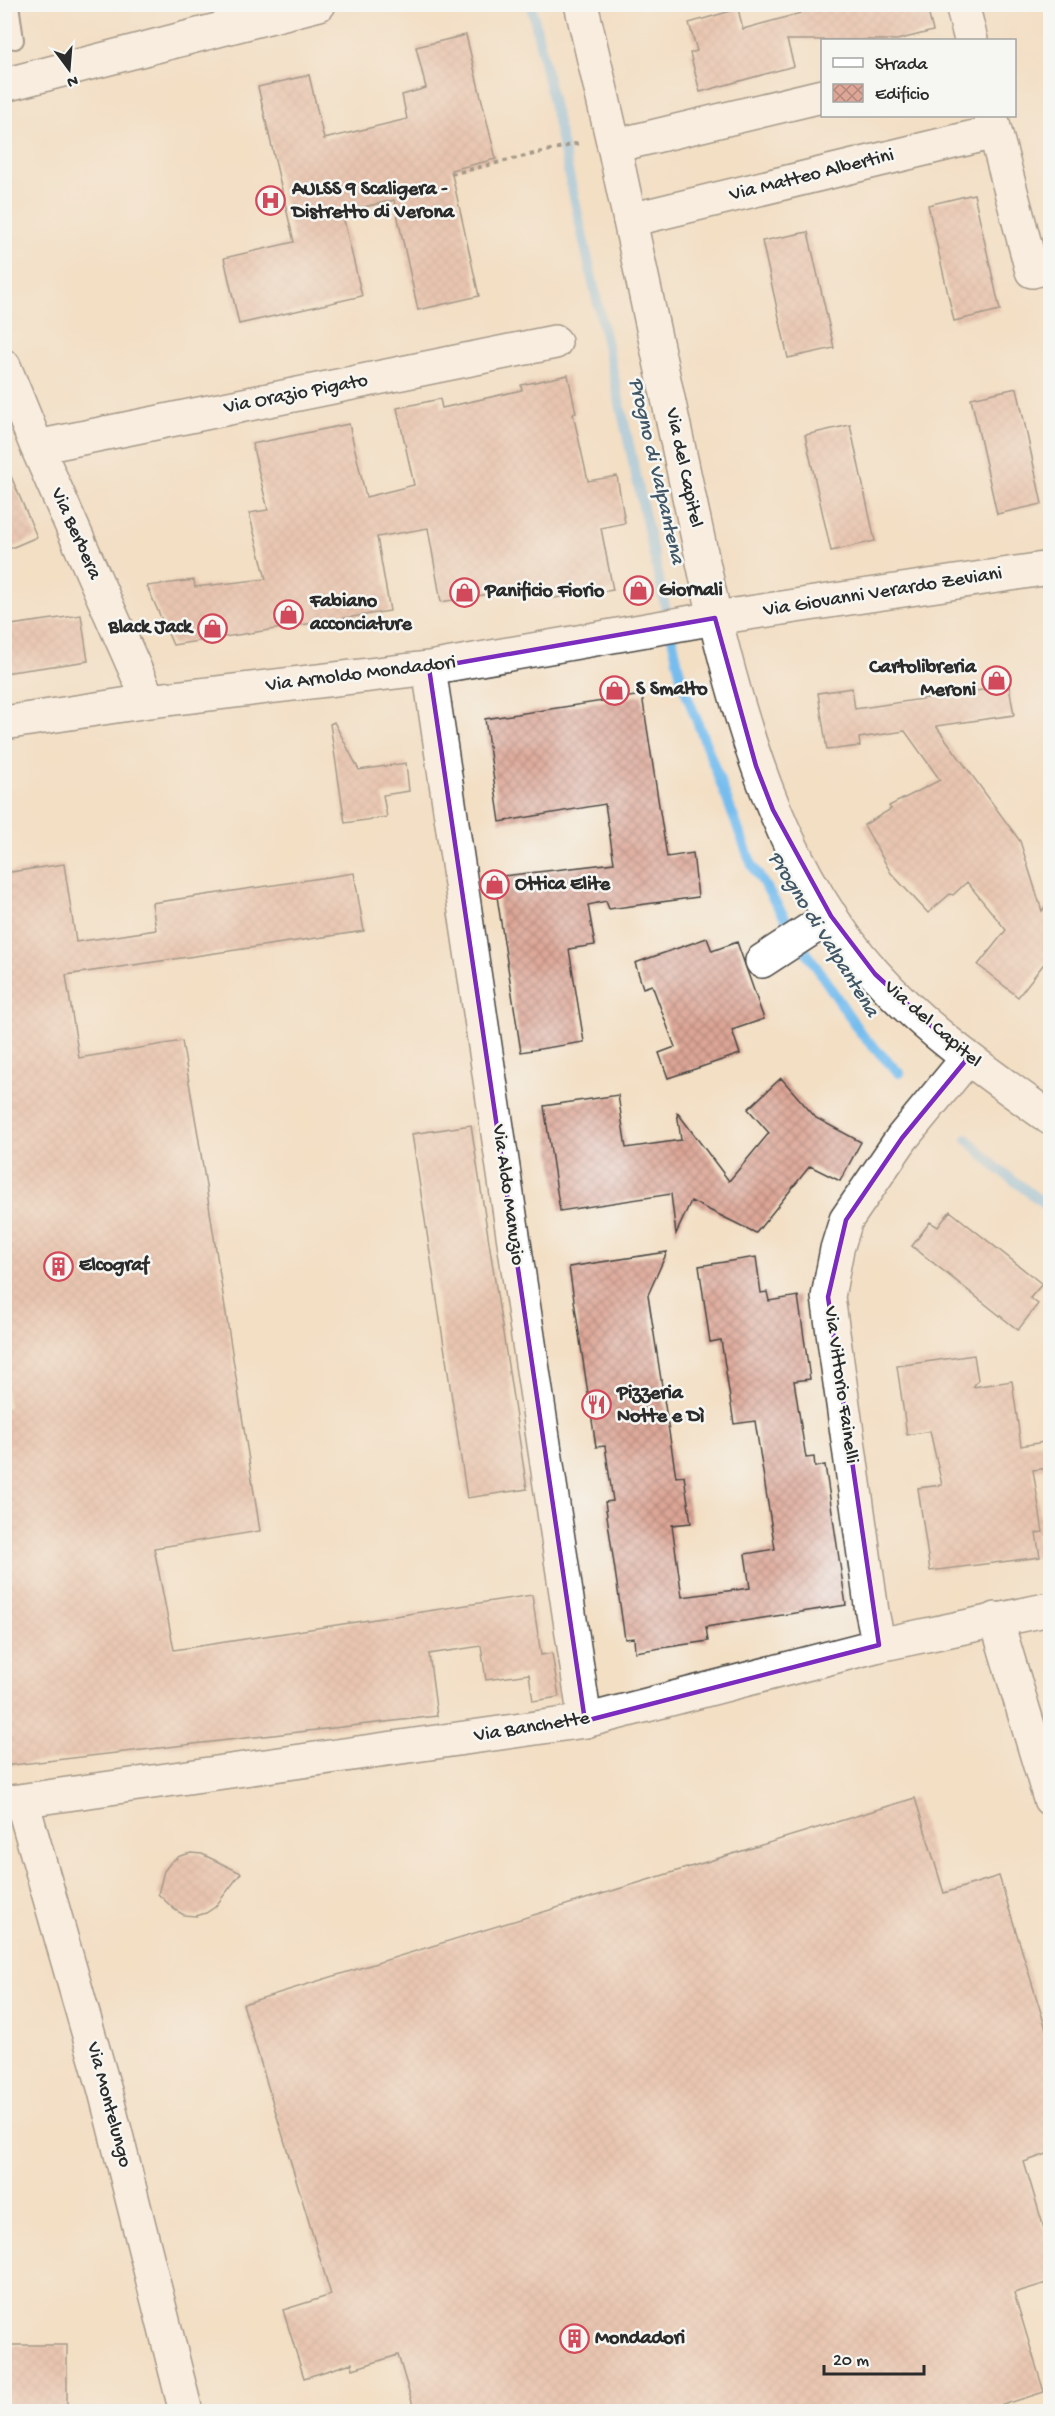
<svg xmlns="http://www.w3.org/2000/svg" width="1055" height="2416" font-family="'Gochi Hand',sans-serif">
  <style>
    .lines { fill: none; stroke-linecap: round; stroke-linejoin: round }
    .stream { stroke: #76bdee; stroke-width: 10 }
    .building { fill: url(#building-cross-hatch) }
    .service-casing { stroke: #494642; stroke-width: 20 }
    .minor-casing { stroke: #494642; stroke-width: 36 }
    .tertiary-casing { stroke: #494642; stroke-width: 36 }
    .path { stroke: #494642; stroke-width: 4; stroke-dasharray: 4.5 4.5; stroke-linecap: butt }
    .service { stroke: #fff; stroke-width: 16 }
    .minor { stroke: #fff; stroke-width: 33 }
    .tertiary { stroke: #fff; stroke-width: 33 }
    .marked { fill: none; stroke: #7b2cbf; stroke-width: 4.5; stroke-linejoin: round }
    .labels { text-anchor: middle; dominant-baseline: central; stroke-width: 5; stroke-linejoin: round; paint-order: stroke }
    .street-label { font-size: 20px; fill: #2b2b2b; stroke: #f6f6f2 }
    .poi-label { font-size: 20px; font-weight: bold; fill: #2b2b2b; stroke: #f6f6f2; text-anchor: start }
    .water-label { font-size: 21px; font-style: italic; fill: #425766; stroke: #f6f6f2 }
  </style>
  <defs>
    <pattern id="building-cross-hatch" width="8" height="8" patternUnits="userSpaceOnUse" patternTransform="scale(1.5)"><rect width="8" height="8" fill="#dda696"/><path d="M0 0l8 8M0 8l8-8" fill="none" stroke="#b3877b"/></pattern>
  </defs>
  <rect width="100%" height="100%" fill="#f6f6f2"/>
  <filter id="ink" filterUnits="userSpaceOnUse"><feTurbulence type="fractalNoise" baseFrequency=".0167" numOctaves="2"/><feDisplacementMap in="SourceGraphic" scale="12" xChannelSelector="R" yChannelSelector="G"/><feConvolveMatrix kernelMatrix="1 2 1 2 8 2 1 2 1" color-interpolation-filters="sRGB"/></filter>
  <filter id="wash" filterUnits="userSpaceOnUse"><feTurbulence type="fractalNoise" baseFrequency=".008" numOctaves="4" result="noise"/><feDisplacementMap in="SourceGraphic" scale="24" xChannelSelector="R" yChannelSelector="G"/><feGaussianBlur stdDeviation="1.35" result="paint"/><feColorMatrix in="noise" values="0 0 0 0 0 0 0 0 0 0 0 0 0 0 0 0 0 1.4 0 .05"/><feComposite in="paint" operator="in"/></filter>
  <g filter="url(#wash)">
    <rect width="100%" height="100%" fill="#f3dfc4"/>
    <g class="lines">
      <path class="stream" d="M531 4 682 682 752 865 805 950 862 1035 899 1073
        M967 1139 997 1168 1050 1208"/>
    </g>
    <g id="blocks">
      <path class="building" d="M799 4H926L933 31 897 40H787L794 66 700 92 690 53 697 51 689 23 738 9 743 29 801 13Z
        M466 35 496 159 451 170 479 296 418 310 394 200 342 212 362 296 239 324 224 258 294 242 258 87 309 75 324 139 407 119 402 95 426 88 416 47Z
        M974 194 1000 310 954 321 928 205Z
        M808 232 834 348 788 358 762 241Z
        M568 375 576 413 573 414 588 481 617 476 625 523 601 528 613 590 547 599 545 585 441 602 428 528 377 537 390 611 173 645 147 586 194 580 195 587 266 579 249 513 268 510 252 444 349 424 366 497 414 485 397 408 440 399 442 408 522 390 521 385Z
        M1017 388 1042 504 997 514 971 398Z
        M850 425 875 541 831 551 805 435Z
        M4 460 37 537 4 551Z
        M81 615 88 661 4 673V626Z
        M1009 686 1014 715 936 726 1020 841 1042 911 1050 900V956L1018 997 978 965 1006 930 967 882 953 895 950 894 928 913 891 873 864 825 891 809 889 806 940 780 905 731 859 738 860 746 827 750 818 693 852 688 855 709Z
        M642 695 667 857 693 853 698 897 609 909 606 901 588 905 595 945 569 949 584 1042 521 1052 494 877 614 863 605 804 500 822 485 719Z
        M334 722 359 770 406 763 409 791 383 795 387 817 345 823 330 724Z
        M64 864 76 942 156 930 152 903 354 873 364 931 66 975 79 1058 182 1041 198 1135 260 1531 154 1548 174 1650 532 1595 541 1655 552 1653 559 1697 533 1701 529 1674 486 1680 481 1646 429 1654 437 1716 4 1766V1408L9 1407 4 1381V873Z
        M707 938 712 951 737 942 764 1019 732 1030 740 1054 668 1078 659 1053 675 1047 652 985 643 988 635 963Z
        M781 1078 816 1118 861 1142 840 1181 810 1166 756 1233 691 1201 676 1234 671 1194 560 1211 544 1106 618 1095 626 1148 681 1140 677 1112 729 1181 769 1133 748 1109Z
        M471 1125 527 1489 467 1498 412 1134Z
        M950 1211 1042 1284 1030 1298 1038 1304 1018 1330 912 1246 930 1222 938 1227Z
        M667 1252 648 1295 676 1477 684 1476 691 1523 672 1525 682 1597 750 1588 745 1554 775 1549 755 1421 734 1424 721 1340 710 1342 699 1266 756 1257 761 1293 767 1292 769 1301 798 1296 810 1379 794 1381 806 1458 814 1457 815 1467 825 1465 846 1605 706 1627 708 1641 635 1652 634 1638 625 1639 605 1502 613 1501 605 1446 596 1447 569 1267Z
        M974 1355 978 1380 973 1387 1012 1381 1021 1446 1050 1441V1468L1033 1470 1043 1532 1036 1533 1040 1557 930 1571 918 1488 942 1485 930 1431 907 1435 897 1366Z
        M915 1798 944 1893 999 1876 1050 2042V2153L1024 2162 1050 2248V2282L1014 2293 1044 2392 980 2412H415L398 2355 353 2369 352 2363 304 2378 283 2310 331 2295 243 2004Z
        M191 1853 202 1854 241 1873 215 1907 206 1913 196 1916 184 1915 175 1910 158 1894 164 1871 171 1862 180 1856Z
        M4 2345H67V2412H4Z"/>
    </g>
  </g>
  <g filter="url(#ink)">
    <use href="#blocks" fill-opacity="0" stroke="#494642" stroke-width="1.5"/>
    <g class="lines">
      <defs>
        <path id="service" d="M10 4 15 40"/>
        <path id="minor" d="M962 4 971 40
          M4 85 319 4
          M991 116 1032 271 1050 266
          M614 146 822 96
          M630 220 995 132
          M4 366 37 447 149 701
          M37 447 555 342
          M429 668 585 1721
          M4 723 149 701 429 668 715 618 1050 568
          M762 961 831 916
          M996 1619 1050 1799
          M879 1645 872 1612 828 1297 837 1249 846 1220 902 1138 967 1059"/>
        <path id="tertiary" d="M581 4 614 146 715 618C746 745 786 875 875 974 926 1031 989 1074 1050 1118
          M22 1801 105 2091 186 2412
          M4 1803 585 1721 879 1645 1050 1609"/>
      </defs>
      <use href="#service" class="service-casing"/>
      <use href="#minor" class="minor-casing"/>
      <use href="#tertiary" class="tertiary-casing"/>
      <path class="path" d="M451 174 579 143"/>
      <use href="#service" class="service"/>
      <use href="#minor" class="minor"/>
      <use href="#tertiary" class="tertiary"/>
    </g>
  </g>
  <path d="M0 0H1055V2416H0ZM715 618 756 766 773 810 831 916 875 974 967 1059 902 1138 846 1220 828 1297 879 1645 585 1721 429 668Z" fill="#f3dfc4" fill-opacity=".55" fill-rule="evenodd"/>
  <path class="marked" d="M715 618 756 766 773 810 831 916 875 974 967 1059 902 1138 846 1220 828 1297 879 1645 585 1721 429 668Z"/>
  <defs>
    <symbol id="hospital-ring" viewBox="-11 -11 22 22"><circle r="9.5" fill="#f6f6f2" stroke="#d1495b" stroke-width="1.5"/><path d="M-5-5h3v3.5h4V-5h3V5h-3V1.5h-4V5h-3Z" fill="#d1495b"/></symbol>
    <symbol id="shop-ring" viewBox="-11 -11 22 22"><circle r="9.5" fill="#f6f6f2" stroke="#d1495b" stroke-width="1.5"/><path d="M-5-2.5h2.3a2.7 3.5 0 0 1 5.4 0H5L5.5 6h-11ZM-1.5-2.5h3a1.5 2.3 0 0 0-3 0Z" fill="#d1495b"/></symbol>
    <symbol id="building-ring" viewBox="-11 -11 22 22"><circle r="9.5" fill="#f6f6f2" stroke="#d1495b" stroke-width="1.5"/><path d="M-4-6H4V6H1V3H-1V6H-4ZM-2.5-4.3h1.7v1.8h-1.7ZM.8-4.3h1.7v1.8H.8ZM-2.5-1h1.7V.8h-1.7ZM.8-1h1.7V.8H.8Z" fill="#d1495b"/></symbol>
    <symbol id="restaurant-ring" viewBox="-11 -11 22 22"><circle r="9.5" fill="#f6f6f2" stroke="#d1495b" stroke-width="1.5"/><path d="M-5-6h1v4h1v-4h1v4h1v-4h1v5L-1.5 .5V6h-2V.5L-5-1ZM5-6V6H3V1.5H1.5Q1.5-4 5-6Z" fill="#d1495b"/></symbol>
  </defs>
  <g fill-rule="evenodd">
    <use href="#hospital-ring" x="254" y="184" width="33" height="33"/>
    <use href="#shop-ring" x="622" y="574" width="33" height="33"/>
    <use href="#shop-ring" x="448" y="576" width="33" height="33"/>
    <use href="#shop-ring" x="272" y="598" width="33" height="33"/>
    <use href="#shop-ring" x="196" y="612" width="33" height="33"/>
    <use href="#shop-ring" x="980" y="664" width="33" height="33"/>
    <use href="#shop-ring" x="598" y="674" width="33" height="33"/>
    <use href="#shop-ring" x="478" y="868" width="33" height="33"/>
    <use href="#building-ring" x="42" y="1250" width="33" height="33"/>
    <use href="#restaurant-ring" x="580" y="1388" width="33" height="33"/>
    <use href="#building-ring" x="558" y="2322" width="33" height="33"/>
  </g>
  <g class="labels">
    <g class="street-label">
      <text transform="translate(812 176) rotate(-14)">Via Matteo Albertini</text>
      <text transform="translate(296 395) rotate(-11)">Via Orazio Pigato</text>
      <text transform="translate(683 468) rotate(78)">Via del Capitel</text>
      <text transform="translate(75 534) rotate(66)">Via Berbera</text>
      <text transform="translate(883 593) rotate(-9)">Via Giovanni Verardo Zeviani</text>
      <text transform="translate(361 675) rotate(-7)">Via Arnoldo Mondadori</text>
      <text transform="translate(932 1025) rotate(41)">Via del Capitel</text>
      <text transform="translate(507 1195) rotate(82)">Via Aldo Manuzio</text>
      <text transform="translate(840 1385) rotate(82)">Via Vittorio Fainelli</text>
      <text transform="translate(532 1728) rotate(-9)">Via Banchette</text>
      <text transform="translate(108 2105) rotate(75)">Via Montelungo</text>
    </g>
    <g class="poi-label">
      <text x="292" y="190">AULSS 9 Scaligera -<tspan x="292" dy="23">Distretto di Verona</tspan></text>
      <text x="659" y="591">Giornali</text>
      <text x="485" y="592">Panificio Fiorio</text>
      <text x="310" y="602">Fabiano<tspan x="310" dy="23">acconciature</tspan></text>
      <text x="192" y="628" text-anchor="end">Black Jack</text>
      <text x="976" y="668" text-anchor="end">Cartolibreria<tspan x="976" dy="23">Meroni</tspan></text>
      <text x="636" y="690">S Smalto</text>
      <text x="515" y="885">Ottica Elite</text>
      <text x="79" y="1266">Elcograf</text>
      <text x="617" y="1394">Pizzeria<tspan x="617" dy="23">Notte e Dì</tspan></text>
      <text x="595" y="2339">Mondadori</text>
    </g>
    <g class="water-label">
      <text transform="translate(655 471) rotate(77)">Progno di Valpantena</text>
      <text transform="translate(822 935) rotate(58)">Progno di Valpantena</text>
    </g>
  </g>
  <rect width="1055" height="2416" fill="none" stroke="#f6f6f2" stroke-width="24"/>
  <rect x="821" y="39" width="195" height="78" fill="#f6f6f2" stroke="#a5a5a2" stroke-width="1.5"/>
  <rect x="833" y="58" width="30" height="9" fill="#ffffff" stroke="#a5a5a2" stroke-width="1.5"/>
  <text x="875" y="69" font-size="18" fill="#2b2b2b">Strada</text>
  <rect x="833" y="84" width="30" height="18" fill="url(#building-cross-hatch)" stroke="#a5a5a2" stroke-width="1.5"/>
  <text x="875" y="99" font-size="18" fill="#2b2b2b">Edificio</text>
  <g transform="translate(69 69) rotate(164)" stroke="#f6f6f2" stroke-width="4.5" paint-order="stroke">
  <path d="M0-4.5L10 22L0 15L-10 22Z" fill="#2b2b2b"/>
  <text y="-9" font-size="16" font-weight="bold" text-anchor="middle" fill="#2b2b2b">N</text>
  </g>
  <path d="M824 2365v9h100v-9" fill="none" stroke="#2b2b2b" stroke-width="3"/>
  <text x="833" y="2365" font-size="18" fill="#2b2b2b" stroke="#f6f6f2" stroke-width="4.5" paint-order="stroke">20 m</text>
</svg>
